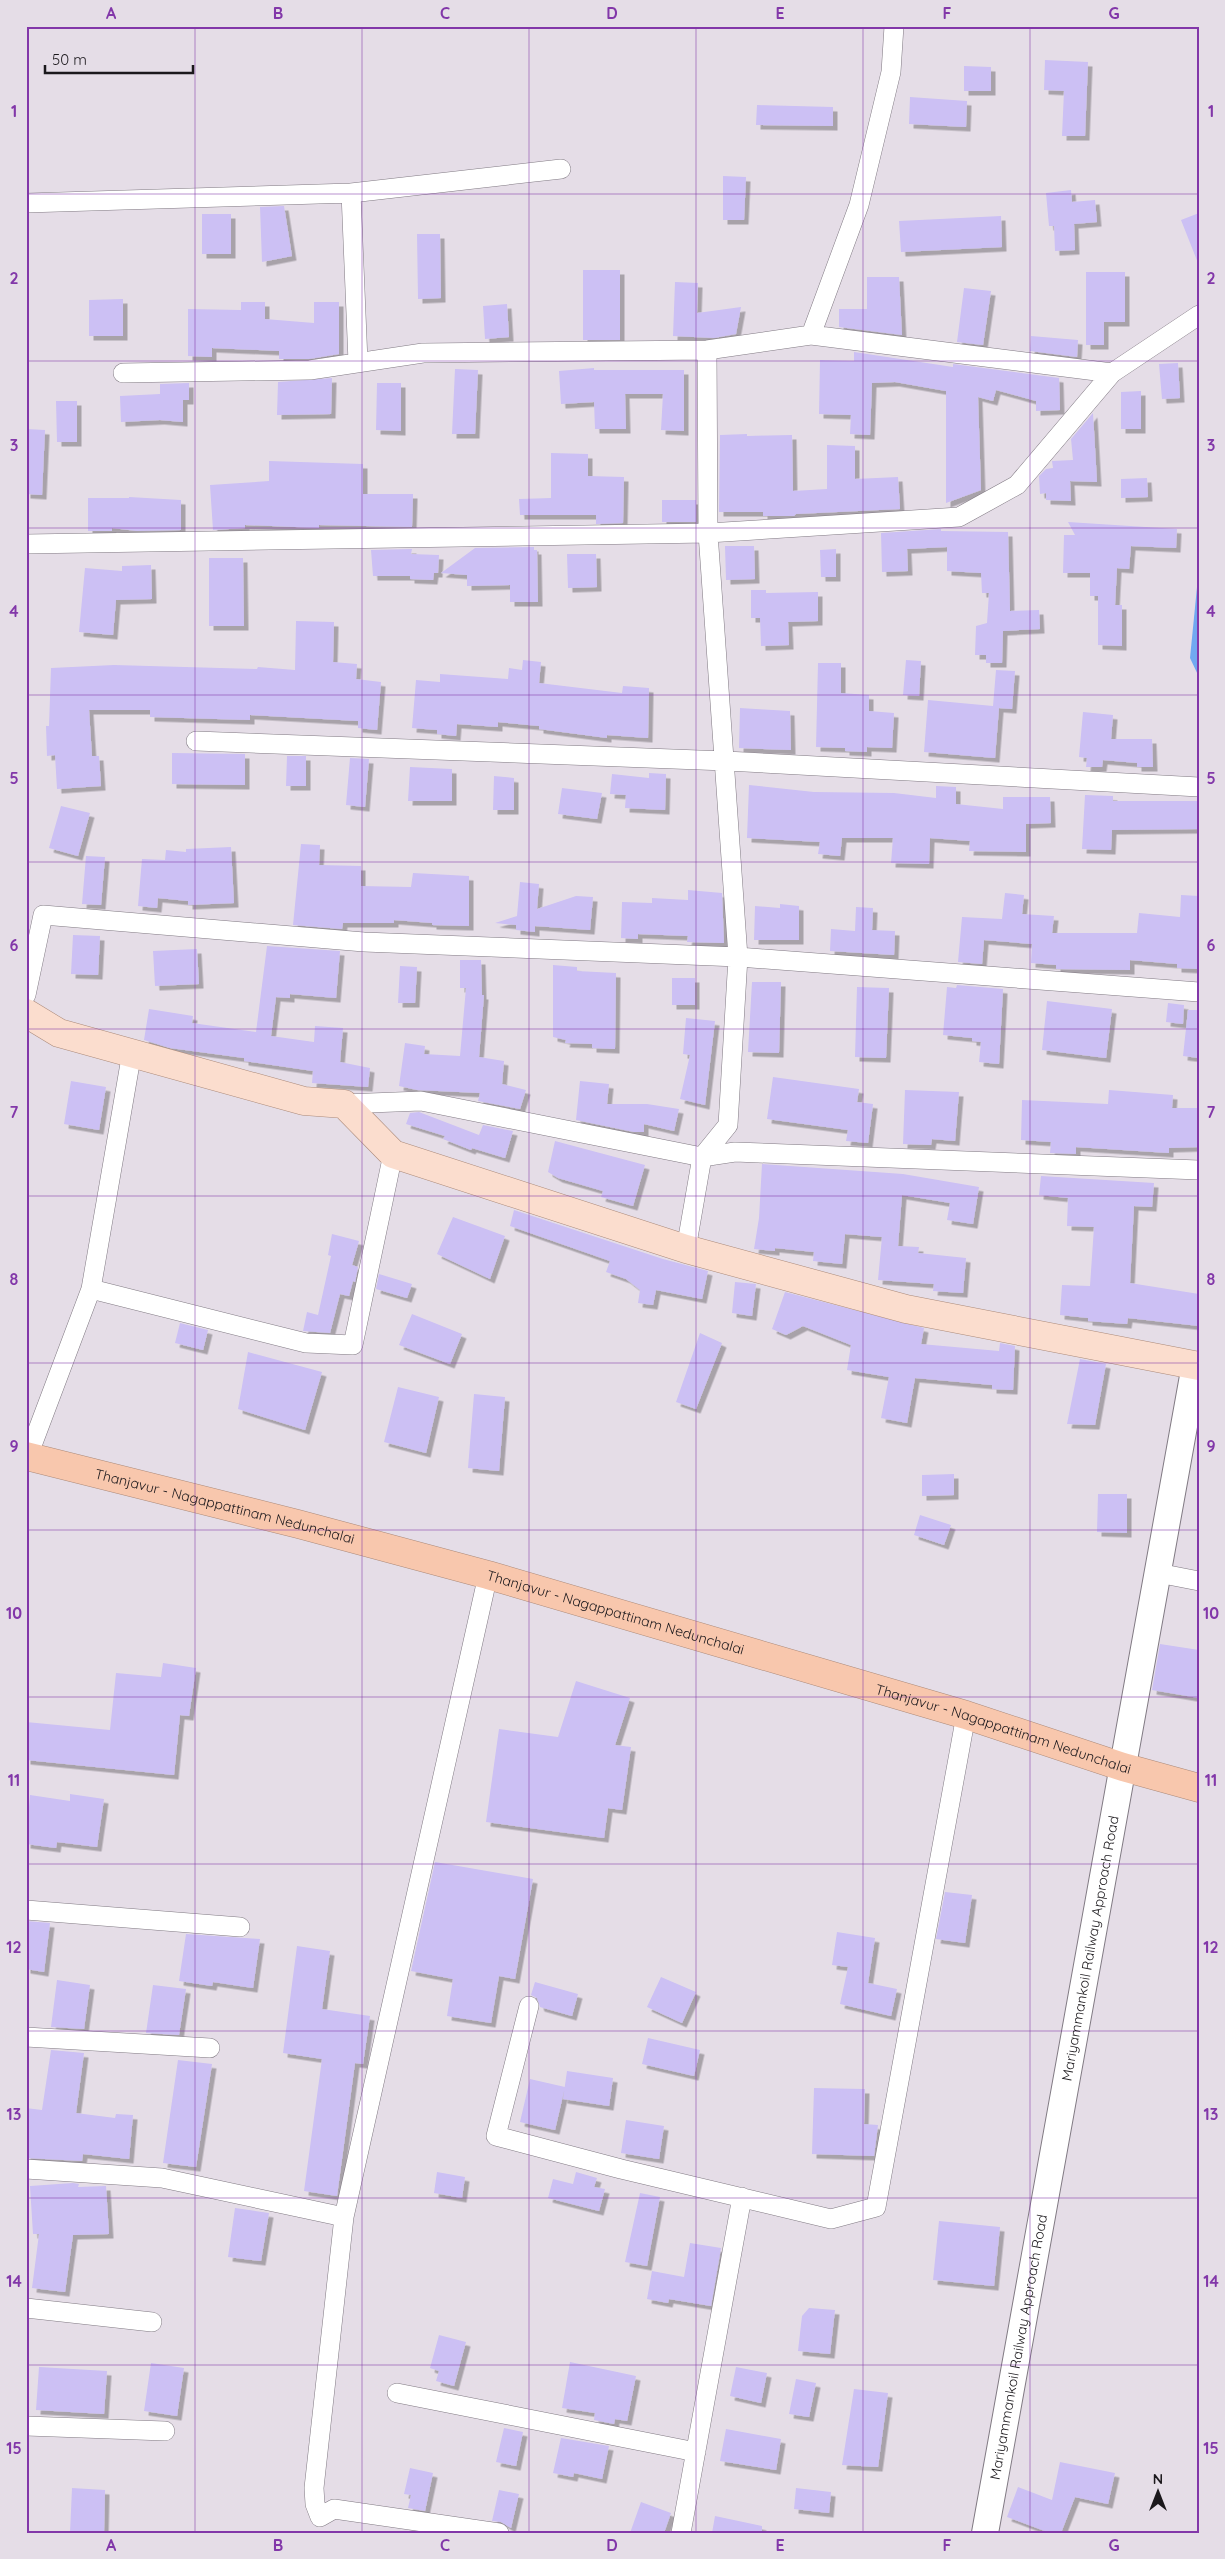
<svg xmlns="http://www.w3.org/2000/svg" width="1225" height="2559" font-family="Quicksand,sans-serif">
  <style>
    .water { fill: #71a9f1 }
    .building { fill: #ccc0f4; filter: url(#shadow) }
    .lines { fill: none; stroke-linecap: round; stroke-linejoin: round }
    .street-casing { stroke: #817a83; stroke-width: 20 }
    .secondary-casing { stroke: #817a83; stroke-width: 28 }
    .primary-casing { stroke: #ab8a7a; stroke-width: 29 }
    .highway-casing { stroke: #ab8a7a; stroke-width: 29 }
    .street { stroke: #fff; stroke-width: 19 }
    .secondary { stroke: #fff; stroke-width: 26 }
    .primary { stroke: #fbddce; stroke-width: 28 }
    .highway { stroke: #f8c7ad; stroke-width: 28 }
    .grid { fill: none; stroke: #8237a9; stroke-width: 1; stroke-opacity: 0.55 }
    .labels { text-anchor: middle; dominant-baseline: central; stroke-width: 4; stroke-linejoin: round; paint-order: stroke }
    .street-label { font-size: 14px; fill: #1b181c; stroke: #e5dde7 }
    .neatline { fill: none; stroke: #8237a9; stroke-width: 2 }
    .grid-label { font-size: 16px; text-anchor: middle; font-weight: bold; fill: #8237a9 }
  </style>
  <defs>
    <filter id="shadow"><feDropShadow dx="4.5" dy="4.5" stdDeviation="0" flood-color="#0004"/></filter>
  </defs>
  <rect width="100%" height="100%" fill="#e5dde7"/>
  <path class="water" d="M1199 567V677L1190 658Z"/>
  <path class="building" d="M1045 60 1088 62 1085 136H1062L1064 91 1044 90Z
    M964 66 991 67V91H964Z
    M910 97 967 101 966 127 909 124Z
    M757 105 833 107V126L756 125Z
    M723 176 746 177 744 220H723Z
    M1071 190 1072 202 1095 200 1097 222 1074 224 1075 250 1055 251 1054 226H1049L1046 193Z
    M284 206 292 256 262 262 260 207Z
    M1199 213V263H1198L1181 220Z
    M202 214H231V254H202Z
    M1001 216 1002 247 901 252 899 221Z
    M417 234H440L441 298 418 299Z
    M583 270H620V340H583Z
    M1086 272H1125V322H1104V345H1086Z
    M867 277H899L902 335 839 327V309H867Z
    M675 282 698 283 697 313 741 307 736 334 714 338 673 336Z
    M964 288 991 291 983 345 957 342Z
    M123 299V336H89V300Z
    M241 302H265V319L314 323V302H339V354L309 359H279V351L212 348V357L188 356V309L241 310Z
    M507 304 509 337 485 339 483 306Z
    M1031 336 1078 340 1077 357 1030 351Z
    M854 352 953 367V364L1059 378 1060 410 1036 411V401L996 390 993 401 978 397 981 490 946 503V391L895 382 872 383 870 435 850 434 851 415 819 414 820 360 854 361Z
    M1178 363 1180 398 1162 399 1159 364Z
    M594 368V370H684V431L661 430 663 394H625L626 429H595L594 402 561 404 559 371Z
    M455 369 478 370 475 434H452Z
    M332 378 331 414 277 415 278 382Z
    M189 383V400H183V422L160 420 121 422 120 396 160 394V384Z
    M377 383H401V431L376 430Z
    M1141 391V429H1121V392Z
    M56 401H77V442H57Z
    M1093 413 1097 482 1070 481 1071 501 1046 500V493L1040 494 1039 476 1046 469 1053 468 1052 461 1073 460 1071 439Z
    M26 429 45 430 42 495 26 494Z
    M747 434V436L792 435 793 491 827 489V445L855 446V479L898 477 900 509 796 514 794 516H763V512H719L720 435Z
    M551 453 588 454V476L624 477 623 523 596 524V515H520L519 499 551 498Z
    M269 461 363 464V494H413L412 527 319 525V528L245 525V528L213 530 210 485 269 481Z
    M1147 478 1148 497 1121 498V479Z
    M129 497 181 500V530L137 531 112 528V531H88V498H129Z
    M662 500H696V522H662Z
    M1068 522 1177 529 1176 548 1131 546 1129 569 1117 568 1115 605H1122V646L1098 645V596H1090V573H1063L1064 535H1075Z
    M941 529V531L1008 532 1010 611 1039 610 1040 629 1003 631 1002 663H986V655H975L976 626 987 623 989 593H982L981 573 947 571V547L907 549 908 571 882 572 881 533Z
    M725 546H754L755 579 726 580Z
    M534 547V550H537L538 602H510V585L467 586V575L441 573 475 548Z
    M412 549 411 554 439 555 438 573H434L433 580 410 579V576H373L371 550Z
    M836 549V577H821L820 550Z
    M567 554H596L597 587 568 588Z
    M209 558H243L244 626H209Z
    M151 565 152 599 116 600 113 635 79 632 85 568 122 571V566Z
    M751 590H766V593L818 592V621L788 622 789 645 761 646 760 618H751Z
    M296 621 334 622 333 662 357 664 356 679 381 682 377 730 358 728V721L250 715V720L150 717V710H89L92 756H99L101 786 57 789 55 755 47 756 46 726H49L51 668 114 665 257 669 258 667 295 670Z
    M523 660 541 662 539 683 622 693 623 686 649 688 648 738 607 735V738L539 729V726L498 722V727L457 724 456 736 437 734V730L412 728 416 680 440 682V674L508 679 509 668 522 670Z
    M906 660 921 661 919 696 903 695Z
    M818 663H841V693L869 695V711L894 713 892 748 867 747V752L845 751V748L816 747Z
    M996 670 1015 671 1012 709 999 708 995 758 924 752 928 700 993 706Z
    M740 708 790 711 791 750 739 748Z
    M1083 712 1113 715 1111 739H1152L1153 767H1137V763L1103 760 1102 767H1086L1087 758 1079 757Z
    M172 753 245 754V785L172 784Z
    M287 756H306V786H286Z
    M350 758 369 759 365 807 346 805Z
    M410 767 452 769V801H408Z
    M649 773 666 774 665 810 625 808 626 795 610 794 612 774 649 778Z
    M494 776 514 778V810H493Z
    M749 785 814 792 894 793 936 798V786L956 787V804L1003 809V797H1050L1051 823 1026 824V852L969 851 970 841 930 838 929 864 891 863 893 838H842L840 856 818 854 820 842 747 838Z
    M562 788 602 793 597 819 558 814Z
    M1085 795 1113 796V801H1199V829L1112 830 1111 850 1082 849Z
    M61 806 90 813 78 856 49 848Z
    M301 844 320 845 319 865 361 866V886L411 887 413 873 469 876V926L432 925V923L394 920V923H343L342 929 293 925Z
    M231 847 234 903 188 905V901L158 898 157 908 138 906 142 859 165 860 166 850 186 852V849Z
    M86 856 105 857 101 905 82 904Z
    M520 882 539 884 537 909 576 896 593 897 590 930 535 926V932L516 930V925L495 923 517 916Z
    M688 890 722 893 724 943 687 942 688 936 638 934V939L621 938 622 902 652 903V898L688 900Z
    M1005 893 1024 895 1022 914 1054 916 1052 933H1137L1139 913 1180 917 1181 895 1199 896V969L1177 968V964L1130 960V970L1056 969V965L1031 963 1032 944 984 940 982 964 958 962 962 917 1002 919Z
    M780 904 799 906V940H754L755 906 780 908Z
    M856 907 873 908 872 930 895 931 894 955 830 951 831 929 855 931Z
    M73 935 100 936 98 975 71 974Z
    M267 946 340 951 336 998 290 994V998L276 997 271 1036 314 1042 315 1026 343 1028 340 1062 370 1068 368 1087 312 1083 313 1071 244 1061V1058L170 1048 144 1040 149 1009 193 1016 192 1023 256 1032Z
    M197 949 199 984 155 986 153 951Z
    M460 960H481L482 995H484L479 1057 504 1061 502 1084 526 1090 520 1109 478 1101 480 1093 417 1090 399 1086 405 1043 425 1046 424 1054 460 1056 466 988H460Z
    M553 965 577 967V971L616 973 615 1049 592 1048V1044L565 1043 566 1040 553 1037Z
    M400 966 417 967 415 1003H398Z
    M672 978H695V1005H672Z
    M752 982H781L779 1053 748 1052Z
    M957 985 1003 989 999 1064 979 1062 981 1042 972 1041V1038L943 1035 947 987 956 988Z
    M857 987 889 988 886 1058 855 1057Z
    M1047 1001 1112 1009 1106 1058 1042 1050Z
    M1168 1003 1184 1005 1183 1024 1166 1022Z
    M1188 1010H1199V1058L1183 1056Z
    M686 1018 715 1021 705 1105 680 1099 690 1055 683 1054Z
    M773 1077 859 1089 857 1102 873 1104 868 1143 846 1141 848 1130 767 1119Z
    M71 1081 106 1087 99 1130 64 1124Z
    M580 1081 609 1084 607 1104H647L679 1109 674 1131 644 1124V1132H634L576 1120Z
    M905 1090 959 1092 955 1141 932 1139 931 1145 903 1144Z
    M1109 1090 1173 1095 1172 1108H1199V1147L1169 1148V1153L1076 1147V1154L1050 1153 1051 1142 1021 1140 1022 1100 1108 1104Z
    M419 1112 479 1135 483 1125 513 1131 505 1158 472 1148 471 1150 443 1139 445 1136 406 1124 410 1113Z
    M555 1141 645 1165 633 1206 601 1197 603 1191 558 1178 548 1172Z
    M762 1164 903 1174 979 1187 973 1224 947 1220 950 1203 902 1195 898 1246 919 1247 918 1253 966 1258 963 1293 933 1291 934 1284 878 1280 882 1237 845 1234 842 1264 813 1261 814 1252 775 1248V1251L754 1249 759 1218Z
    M1041 1176 1154 1183 1152 1207 1134 1206 1130 1283 1199 1294V1326L1128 1318 1127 1324 1088 1321V1318L1060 1315 1062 1285 1090 1286 1094 1227 1067 1226 1068 1198 1039 1195Z
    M514 1210 663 1259 708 1271 702 1299 656 1290 653 1305 638 1303 640 1290 626 1279 606 1272 610 1261 510 1226Z
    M453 1217 505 1236 490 1279 437 1254Z
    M332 1234 359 1241 352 1265 358 1267 355 1282 353 1281 349 1296 340 1294 330 1333 303 1331 307 1312 318 1315 331 1256 328 1255Z
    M379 1274 412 1284 407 1298 376 1289Z
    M735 1282 756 1284 752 1316 732 1313Z
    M785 1292 924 1328 921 1344 999 1351 1000 1343 1015 1346 1013 1390 992 1389V1385L915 1378 907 1423 881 1418 889 1377 847 1370 851 1345 803 1326 786 1335 772 1329Z
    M412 1314 462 1334 450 1364 399 1345Z
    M180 1323 208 1330 203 1350 175 1343Z
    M700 1333 722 1343 696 1409 676 1402Z
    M248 1352 322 1372 305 1430 238 1409Z
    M1080 1359 1106 1364 1095 1425 1067 1424Z
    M398 1387 439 1397 426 1453 384 1442Z
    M474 1394 505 1397 499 1471 468 1468Z
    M954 1474V1495L922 1496V1475Z
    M1098 1494H1127V1533L1097 1532Z
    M920 1515 951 1525 944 1545 914 1535Z
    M1160 1644 1199 1650V1698L1152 1690Z
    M163 1663 196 1668 189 1716 180 1715 174 1775 26 1760V1722L110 1730 116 1673 161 1677Z
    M576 1681 630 1698 615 1745 631 1747 622 1810 608 1808 604 1838 486 1822 499 1729 558 1737Z
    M70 1794 104 1799 97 1847 57 1842 56 1848 26 1844 30 1795 70 1801Z
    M435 1862 533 1879 515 1979 499 1976 491 2023 447 2016 453 1979 411 1971Z
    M945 1892 972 1895 965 1943 936 1939Z
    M26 1921 50 1923 44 1972 26 1969Z
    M837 1932 875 1938 868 1983 897 1989 891 2016 840 2004 848 1967 832 1965Z
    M186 1934 260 1939 253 1988 213 1982 212 1986 179 1981Z
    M297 1946 330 1951 322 2009 370 2016 363 2064 355 2063 337 2196 304 2191 322 2059 283 2053Z
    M661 1977 696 1992 682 2023 647 2007Z
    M57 1980 90 1985 84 2029 51 2027Z
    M535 1982 578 1994 572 2016 540 2007 537 1998 531 1995Z
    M153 1985 186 1989 179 2035 146 2033Z
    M648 2038 700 2050 694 2076 642 2064Z
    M51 2050 84 2053 76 2113 115 2118 116 2114 133 2115 129 2159 83 2154 82 2161 26 2158V2108L42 2110Z
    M178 2060 212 2064 196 2167 163 2163Z
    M567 2071 613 2078 609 2106 563 2099Z
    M530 2079 565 2087 555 2130 520 2122Z
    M814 2088 865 2089 864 2124 878 2125 874 2156 812 2154Z
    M626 2120 664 2126 659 2159 621 2153Z
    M437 2172 465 2177 462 2198 434 2193Z
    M576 2172 597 2178 594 2187 605 2189 599 2211 548 2198 553 2179 573 2184Z
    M73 2183 79 2184 78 2187 106 2186 109 2234 73 2235 65 2292 32 2288 39 2234H33L30 2186Z
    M640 2193 660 2197 647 2266 625 2262Z
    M235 2208 269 2213 261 2261 228 2257Z
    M939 2221 1000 2227 994 2286 933 2280Z
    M690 2243 721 2248 711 2306 669 2299 668 2303 647 2299 652 2271 684 2277Z
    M809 2308 835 2310 830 2354 798 2351 802 2316Z
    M439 2335 466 2342 454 2386 436 2381 439 2371 430 2368Z
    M570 2362 636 2376 627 2421 615 2419 614 2424 594 2420 595 2413 562 2408Z
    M151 2363 184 2368 177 2416 144 2411Z
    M39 2367 107 2371 104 2414 36 2410Z
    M736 2367 767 2373 761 2403 730 2396Z
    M796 2379 816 2383 809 2417 789 2414Z
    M854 2389 888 2393 878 2467 842 2465Z
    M504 2428 523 2432 516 2466 496 2462Z
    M726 2429 781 2439 776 2470 720 2461Z
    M561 2438 609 2446 602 2479 574 2473 573 2477 553 2473Z
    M1060 2462 1115 2473 1108 2504 1075 2497 1061 2533H1050L1007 2517 1018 2487 1052 2500Z
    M410 2468 433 2473 425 2511 408 2508 411 2495 404 2494Z
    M72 2488 105 2490 104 2533H70Z
    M796 2488 831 2492 829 2513 794 2509Z
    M499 2490 519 2494 511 2528 501 2522 492 2521Z
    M641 2502 671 2513 664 2533H630Z
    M715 2516 762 2526V2533H712Z"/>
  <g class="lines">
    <defs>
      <path id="street" d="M351 193 561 169
        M26 203 351 193 358 362
        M811 335 859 205 891 72 894 26
        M123 373 310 370 423 353 707 350 811 335 1112 373
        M26 544 708 533 959 517 1017 485 1112 373 1199 315
        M196 741 726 761 1199 787
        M26 995 43 915 364 942 738 957 1199 992
        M344 1104 421 1101 702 1157 735 1152 1199 1170
        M686 1249 702 1157 728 1125 738 957 708 533 707 350
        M91 1289 306 1343 353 1345 393 1154
        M28 1456 91 1289 132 1052
        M1158 1573 1199 1581
        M26 1910 240 1927
        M529 2006 496 2136 621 2169 831 2219 876 2207 966 1715
        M26 2037 210 2048
        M26 2169 162 2178 344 2217 488 1575
        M344 2217 314 2488 315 2504 320 2517 334 2509 499 2533
        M26 2308 152 2322
        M397 2393 696 2452
        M26 2426 165 2431
        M681 2533 742 2197"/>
      <g id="secondary">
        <path id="s1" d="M985 2533 1195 1365"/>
      </g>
      <path id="primary" d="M26 1013 59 1033 304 1101 344 1104 393 1154 686 1249 906 1309 1199 1366"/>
      <g id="highway">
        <path id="s2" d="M26 1456 298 1524 488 1575 966 1715 1123 1767 1199 1788"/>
      </g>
    </defs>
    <use href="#street" class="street-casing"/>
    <use href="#secondary" class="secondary-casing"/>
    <use href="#primary" class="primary-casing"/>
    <use href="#highway" class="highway-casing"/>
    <use href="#street" class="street"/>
    <use href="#secondary" class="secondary"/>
    <use href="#primary" class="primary"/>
    <use href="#highway" class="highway"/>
  </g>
  <path class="grid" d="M195 26V2533M362 26V2533M529 26V2533M696 26V2533M863 26V2533M1030 26V2533M26 194H1199M26 361H1199M26 528H1199M26 695H1199M26 862H1199M26 1029H1199M26 1196H1199M26 1363H1199M26 1530H1199M26 1697H1199M26 1864H1199M26 2031H1199M26 2198H1199M26 2365H1199"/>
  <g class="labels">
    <g class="street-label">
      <text stroke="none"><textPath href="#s2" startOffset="205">Thanjavur - Nagappattinam Nedunchalai</textPath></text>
      <text stroke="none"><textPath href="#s2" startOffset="610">Thanjavur - Nagappattinam Nedunchalai</textPath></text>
      <text stroke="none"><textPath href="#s2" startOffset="1015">Thanjavur - Nagappattinam Nedunchalai</textPath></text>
      <text stroke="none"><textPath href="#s1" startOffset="594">Mariyammankoil Railway Approach Road</textPath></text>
      <text stroke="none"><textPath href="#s1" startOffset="189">Mariyammankoil Railway Approach Road</textPath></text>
    </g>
  </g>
  <rect width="1225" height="2559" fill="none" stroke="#e5dde7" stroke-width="55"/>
  <g transform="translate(1158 2492)" stroke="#e5dde7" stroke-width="4" paint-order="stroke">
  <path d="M0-4L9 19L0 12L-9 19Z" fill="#1b181c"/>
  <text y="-8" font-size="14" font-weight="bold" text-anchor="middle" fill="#1b181c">N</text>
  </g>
  <path d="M45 65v8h148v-8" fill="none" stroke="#1b181c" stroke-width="2.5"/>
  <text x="52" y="65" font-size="15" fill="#1b181c" stroke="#e5dde7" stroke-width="4" paint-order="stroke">50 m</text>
  <rect x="28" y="28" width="1170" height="2504" class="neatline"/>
  <g class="grid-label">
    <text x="111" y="19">A</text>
    <text x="278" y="19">B</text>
    <text x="445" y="19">C</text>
    <text x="612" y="19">D</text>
    <text x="780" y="19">E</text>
    <text x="947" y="19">F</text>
    <text x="1114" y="19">G</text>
    <text x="14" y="117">1</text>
    <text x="1211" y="117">1</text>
    <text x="14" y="284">2</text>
    <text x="1211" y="284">2</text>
    <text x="14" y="451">3</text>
    <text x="1211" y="451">3</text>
    <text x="14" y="617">4</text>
    <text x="1211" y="617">4</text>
    <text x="14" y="784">5</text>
    <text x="1211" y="784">5</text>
    <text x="14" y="951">6</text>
    <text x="1211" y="951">6</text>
    <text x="14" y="1118">7</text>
    <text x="1211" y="1118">7</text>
    <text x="14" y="1285">8</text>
    <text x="1211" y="1285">8</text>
    <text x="14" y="1452">9</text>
    <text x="1211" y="1452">9</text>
    <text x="14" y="1619">10</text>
    <text x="1211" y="1619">10</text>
    <text x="14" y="1786">11</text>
    <text x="1211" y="1786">11</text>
    <text x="14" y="1953">12</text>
    <text x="1211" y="1953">12</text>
    <text x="14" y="2120">13</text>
    <text x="1211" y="2120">13</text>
    <text x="14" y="2287">14</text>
    <text x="1211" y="2287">14</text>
    <text x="14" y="2454">15</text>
    <text x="1211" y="2454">15</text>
    <text x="111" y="2551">A</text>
    <text x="278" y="2551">B</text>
    <text x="445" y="2551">C</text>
    <text x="612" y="2551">D</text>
    <text x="780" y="2551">E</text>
    <text x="947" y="2551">F</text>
    <text x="1114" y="2551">G</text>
  </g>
</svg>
